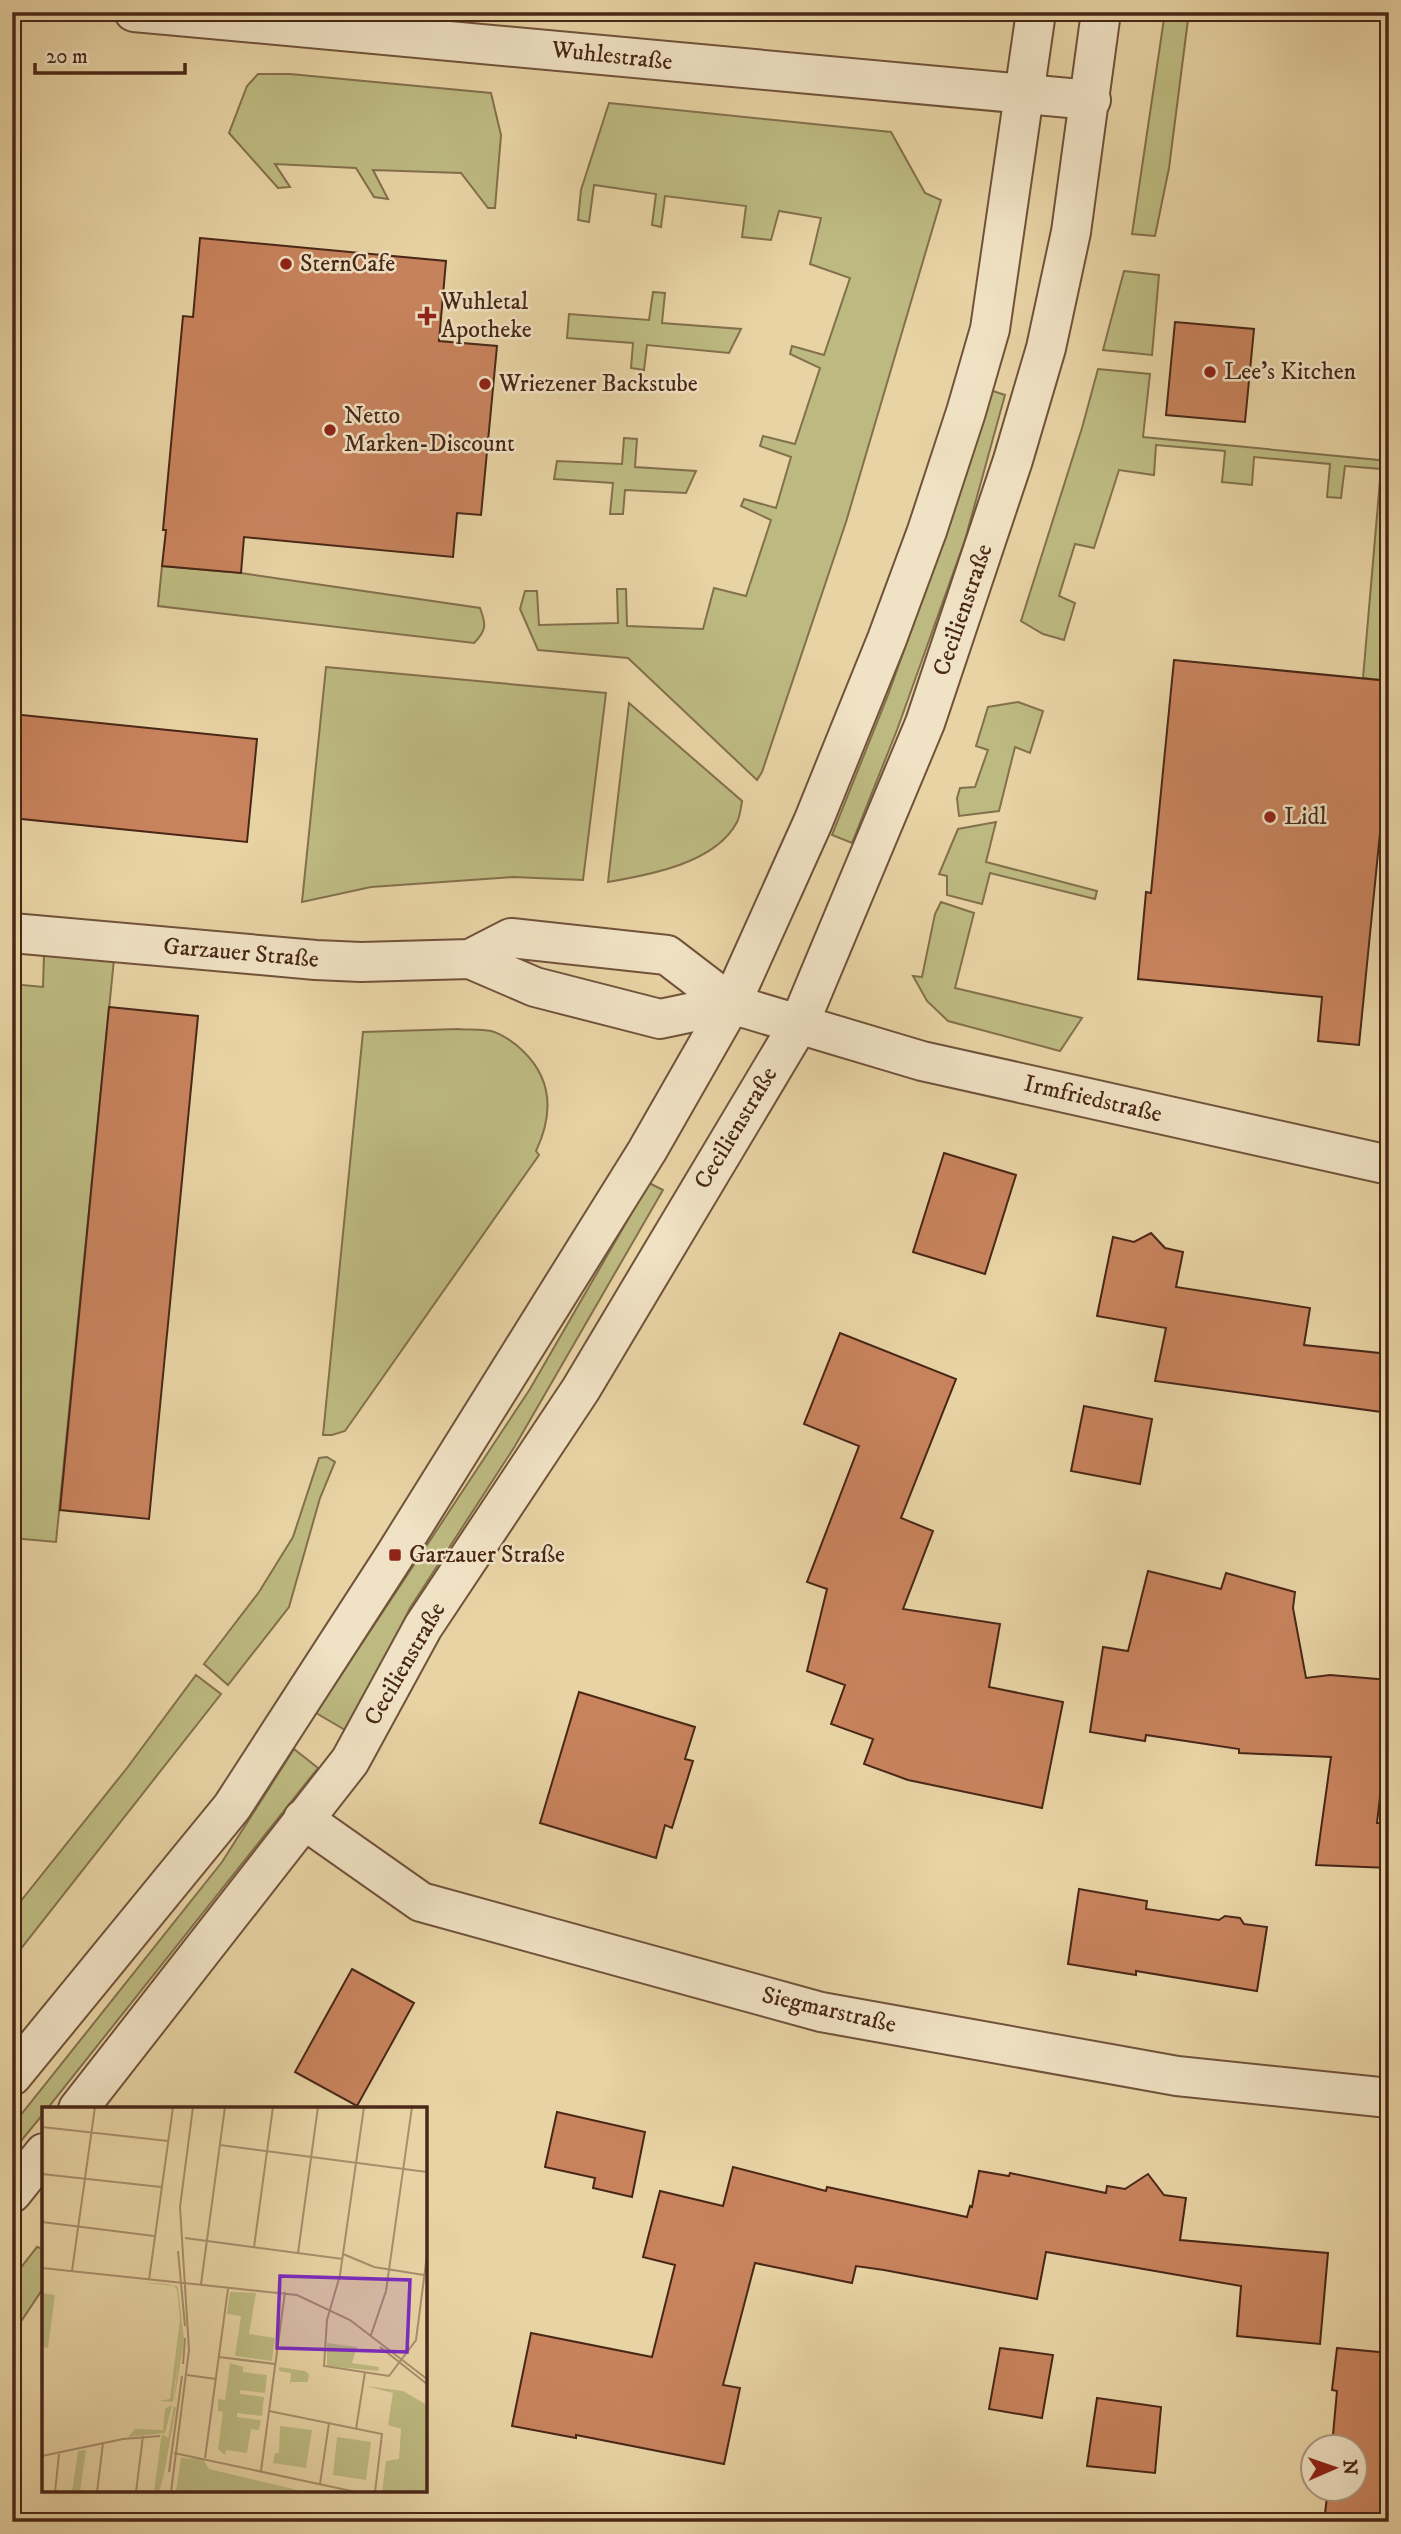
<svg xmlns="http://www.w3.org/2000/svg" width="1401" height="2534" font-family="'IM FELL DW Pica',serif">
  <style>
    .green { fill: #bdba81; stroke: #83704c; stroke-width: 2 }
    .building { fill: #c8835d; stroke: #492717; stroke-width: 2 }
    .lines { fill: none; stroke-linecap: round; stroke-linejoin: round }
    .minor-casing { stroke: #71523a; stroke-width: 42 }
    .tertiary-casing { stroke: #71523a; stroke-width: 42 }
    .minor { stroke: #f0e2c4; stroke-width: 38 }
    .tertiary { stroke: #f0e2c4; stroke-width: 38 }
    .poi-dot { fill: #8f2418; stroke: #f0e2c4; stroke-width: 2.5 }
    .labels { text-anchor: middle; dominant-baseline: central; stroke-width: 5; stroke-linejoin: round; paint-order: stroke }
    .street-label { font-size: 24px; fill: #492717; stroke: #f0e2c4 }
    .poi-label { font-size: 24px; fill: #492717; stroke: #f0e2c4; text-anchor: start }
    .inset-road { fill: none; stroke: #a88e6c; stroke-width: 2 }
    .view { fill: #7b2cbf; fill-opacity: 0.15; stroke: #7b2cbf; stroke-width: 3.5 }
    .inset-edge { fill: none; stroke: #492717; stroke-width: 3.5 }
  </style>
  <rect width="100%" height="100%" fill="#e8d3a4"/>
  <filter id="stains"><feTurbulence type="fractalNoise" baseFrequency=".00286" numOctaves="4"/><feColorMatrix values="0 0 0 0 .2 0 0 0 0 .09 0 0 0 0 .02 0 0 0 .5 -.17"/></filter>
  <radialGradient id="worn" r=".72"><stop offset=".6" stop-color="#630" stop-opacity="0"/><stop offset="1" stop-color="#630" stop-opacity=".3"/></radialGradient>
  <path class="green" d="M1165 12H1189L1169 168 1155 236 1132 234Z
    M258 74H290L491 93 501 135 495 208H488L461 173 373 170 388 199 374 197 356 168 275 164 290 187 278 188 229 133 247 86Z
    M609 103 891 132 925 193 941 200 846 522 762 772 757 780 628 658 538 650 520 609 525 591H537L539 625 618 623 617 589H626L627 626 703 629 714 588 746 596 771 520 741 506 744 499 776 508 791 457 760 446 763 436 795 444 820 368 790 354 792 346 824 355 850 278 810 264 821 218 779 211 771 240 742 237 746 206 665 196 661 227 652 225 656 194 594 185 589 222 578 220 581 190Z
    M1124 271 1159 275 1152 355 1103 350Z
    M653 292 665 293 662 323 741 329 729 353 647 345 644 370 631 368 633 343 567 338 569 314 649 320Z
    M1098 369 1150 374 1143 437 1389 461V681L1363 678 1381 469 1345 466 1341 498 1327 497 1330 464 1254 457 1252 485 1222 482 1225 451 1156 445 1154 475 1119 470 1094 548 1075 544 1059 596 1075 603 1064 640 1043 634 1021 621 1082 428Z
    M990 390 1005 395 965 540 897 730 852 843 832 835 888 695 930 578Z
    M624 438 637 439 635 467 696 471 686 493 625 490 623 514H610L613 483 554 479 557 461 622 464Z
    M162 566 241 573 480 608C486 624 487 630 474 643L158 606Z
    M326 667 606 693 583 880 513 877 371 887 302 902Z
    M1018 702 1043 711 1030 753 1015 747 999 811 959 816 957 798 960 788 975 787 988 750 976 746 988 707Z
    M629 703 742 801C741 807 740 816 737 822 716 863 649 875 608 882Z
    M996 822 986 862 1097 891 1095 899 990 873 982 904 947 895V876L939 874 958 829Z
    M941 902 974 913 955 988 1082 1018 1060 1051 948 1021 927 1001 913 976 922 977 935 914Z
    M44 953 114 959 56 1542 12 1538V984L43 987Z
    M458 1029C468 1030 480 1029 491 1031 502 1034 515 1043 523 1051 553 1080 553 1115 536 1151L539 1155 345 1431 332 1435H323L363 1032Z
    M649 1183 663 1190 515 1446 410 1608 371 1689 345 1730 316 1713 530 1389Z
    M327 1457 335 1462 320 1498 289 1607 228 1685 204 1664 259 1592 293 1537 319 1458Z
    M196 1675 221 1694 12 1960V1912L127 1768Z
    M294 1749 318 1768 47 2109H44V2113L12 2152V2126L222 1862Z
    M37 2247 44 2249V2287L12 2335V2279Z"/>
  <path class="building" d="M200 238 446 261 439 341 497 346 481 515 457 513 453 557 244 537 241 573 162 566 166 530H163L183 316 193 317Z
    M1175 322 1254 329 1245 422 1166 415Z
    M1174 660 1389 681V742L1359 1045 1318 1041 1322 997 1138 979 1146 892 1151 893Z
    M12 714 257 739 247 842 12 818Z
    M109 1007 198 1016 149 1519 60 1510Z
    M944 1153 1016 1175 985 1274 913 1252Z
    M1151 1233 1165 1248 1183 1252 1176 1287 1310 1308 1304 1345 1389 1354V1413L1155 1381 1166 1328 1097 1316 1113 1237 1134 1242Z
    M840 1333 956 1379 901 1518 933 1531 903 1609 1000 1624 989 1687 1063 1702 1042 1808 908 1780 864 1764 873 1739 831 1724 845 1685 807 1671 827 1589 807 1582 859 1446 804 1424Z
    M1084 1406 1152 1419 1140 1484 1071 1471Z
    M1148 1571 1221 1589 1226 1573 1295 1592 1293 1608 1306 1678 1330 1675 1389 1680V1744H1386L1377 1823H1389V1868L1316 1865 1331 1757 1239 1753V1749L1146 1735 1145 1741 1090 1732 1103 1647 1128 1651Z
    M579 1692 695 1727 685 1759 693 1761 672 1828 665 1825 656 1858 540 1823Z
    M1079 1889 1147 1901 1146 1909 1219 1920 1225 1916 1240 1918 1244 1924 1267 1927 1257 1991 1136 1971V1975L1068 1964Z
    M352 1969 414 2003 357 2106 295 2072Z
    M557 2112 645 2132 632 2197 593 2188 595 2178 545 2167Z
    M733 2167 826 2191 827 2187 967 2217 970 2206 972 2207 979 2171 1009 2176 1010 2173 1106 2193 1107 2186 1125 2189 1148 2174 1164 2195 1186 2198 1180 2240 1328 2253 1320 2344 1237 2336 1241 2286 1046 2252 1037 2299 884 2270 856 2266 852 2283 755 2263 723 2385 740 2388 724 2464 576 2435V2438L512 2426 531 2333 652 2357 675 2265 643 2257 660 2191 723 2206Z
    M1000 2348 1053 2355 1042 2418 989 2409Z
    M1337 2348 1389 2353V2522H1324L1328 2488H1355V2446H1332L1337 2391 1332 2390Z
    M1097 2398 1161 2407 1155 2473 1087 2466Z"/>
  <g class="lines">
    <defs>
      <path id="minor" d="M134 12 1091 100
        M12 933 316 960 361 962 470 959 511 938 667 955 731 1004 922 1061 1389 1165
        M470 959 535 987 660 1019 731 1004
        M303 1819 421 1902 821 2012 1177 2076 1389 2098"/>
      <path id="tertiary" d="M12 2076 232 1807 395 1555 647 1151 731 1004 813 822 887 639 927 531 966 412 990 329 1036 12
        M78 2109 350 1761 423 1627 581 1389 799 1024 925 723 1013 460 1046 348 1071 232 1101 12
        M12 2193 44 2153"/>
    </defs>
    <use href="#minor" class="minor-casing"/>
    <use href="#tertiary" class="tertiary-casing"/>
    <use href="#minor" class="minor"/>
    <use href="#tertiary" class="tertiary"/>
  </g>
  <g class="poi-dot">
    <circle cx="286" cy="264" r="7"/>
    <path d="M423.5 305.5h7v7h7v7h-7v7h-7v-7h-7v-7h7z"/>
    <circle cx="1210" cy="372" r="7"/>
    <circle cx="485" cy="384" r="7"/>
    <circle cx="330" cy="430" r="7"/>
    <circle cx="1270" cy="817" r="7"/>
    <rect x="388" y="1548" width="14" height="14" rx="3.5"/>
  </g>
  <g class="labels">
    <g class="street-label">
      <text transform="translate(612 56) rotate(6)">Wuhlestraße</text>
      <text transform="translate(963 610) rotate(-71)">Cecilienstraße</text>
      <text transform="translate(241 953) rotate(5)">Garzauer Straße</text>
      <text transform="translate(1093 1099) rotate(13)">Irmfriedstraße</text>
      <text transform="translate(736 1128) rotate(-59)">Cecilienstraße</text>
      <text transform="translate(405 1664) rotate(-60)">Cecilienstraße</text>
      <text transform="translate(829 2010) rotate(13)">Siegmarstraße</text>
    </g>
    <g class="poi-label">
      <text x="300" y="264">SternCafe</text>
      <text x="441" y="302">Wuhletal<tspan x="441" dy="28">Apotheke</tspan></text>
      <text x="1224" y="372">Lee's Kitchen</text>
      <text x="499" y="384">Wriezener Backstube</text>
      <text x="344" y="416">Netto<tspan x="344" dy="28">Marken-Discount</tspan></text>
      <text x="1284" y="817">Lidl</text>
      <text x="409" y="1555">Garzauer Straße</text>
    </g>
  </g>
  <g transform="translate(42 2107)">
    <rect width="385" height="385" fill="#e8d3a4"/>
    <path d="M96 175 124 177 135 179 136 181 142 232 132 295 138 235 131 295 117 294 128 292 138 212 135 183 132 179ZM188 185 214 186 207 227 233 231 230 254 193 249 199 209 185 207ZM0 186 13 188 6 241 0 240ZM285 236 315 240 310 256 337 260 336 264 285 259ZM188 256 201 260V265L225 268 223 286 198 283V287L222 290 220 309 195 306V310L219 313 217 323 209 322 205 346 184 343 183 348 176 342 181 305 176 304V292L183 293ZM237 260 263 264 267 267 266 275H249L248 279 249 266 237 264ZM324 279 361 284 385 298V385H340L344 354 357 352 359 322 346 318 351 286ZM130 298 123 326 86 330 93 322 121 323 123 302ZM132 299 134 301 122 367 117 385H112L119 332 120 327 126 331ZM238 319 270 323 264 361 231 356 233 346H237ZM295 330 329 335 324 373 291 368ZM44 343 38 385H30L36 344ZM139 351 161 352 167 362 264 385H134Z" fill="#bdba81"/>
    <path class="inset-road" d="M322 0 298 168 285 213 282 259 347 269 374 233 385 148M0 20 126 34M178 38 385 65M0 67 119 80M0 115 112 129M143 131 301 152M212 140 231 0M136 144 143 219M256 146 276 0M301 147 332 160 382 168M0 161 255 188 308 213 385 272M30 164 53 0M107 173 131 0M159 177 183 0M329 228 344 184 370 0M338 240 385 277M177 250 233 257M141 257 143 231M145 268 174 272M227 304 340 327 333 385M314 322 323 265M132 346 314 385M0 349 81 332 118 329M163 351 186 182M219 364 243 185M127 365 140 269M278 377 287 316M13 385 17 347M55 385 61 336M94 385 101 329M129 385 147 243 138 100 151 0"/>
    <path class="view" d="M238 169 368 173 365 245 235 241Z"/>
    <rect width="385" height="385" class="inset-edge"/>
  </g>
  <rect width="1401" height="2534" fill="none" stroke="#e8d3a4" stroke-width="42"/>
  <rect x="14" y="14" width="1373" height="2506" fill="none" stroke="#492717" stroke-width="3.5"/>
  <rect x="21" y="21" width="1359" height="2492" fill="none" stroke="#492717" stroke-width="2"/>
  <g transform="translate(1334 2468) rotate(88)"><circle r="33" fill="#f0e2c4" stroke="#ad977f" stroke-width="2"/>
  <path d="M0-5L12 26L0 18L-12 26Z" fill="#8f2418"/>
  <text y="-10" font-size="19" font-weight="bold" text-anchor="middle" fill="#492717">N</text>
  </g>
  <path d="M35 63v10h150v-10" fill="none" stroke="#492717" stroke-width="3.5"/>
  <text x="46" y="63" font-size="21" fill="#492717" stroke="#f0e2c4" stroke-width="5" paint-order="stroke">20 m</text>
  <rect width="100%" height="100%" filter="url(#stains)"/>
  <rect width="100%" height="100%" fill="url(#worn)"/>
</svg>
